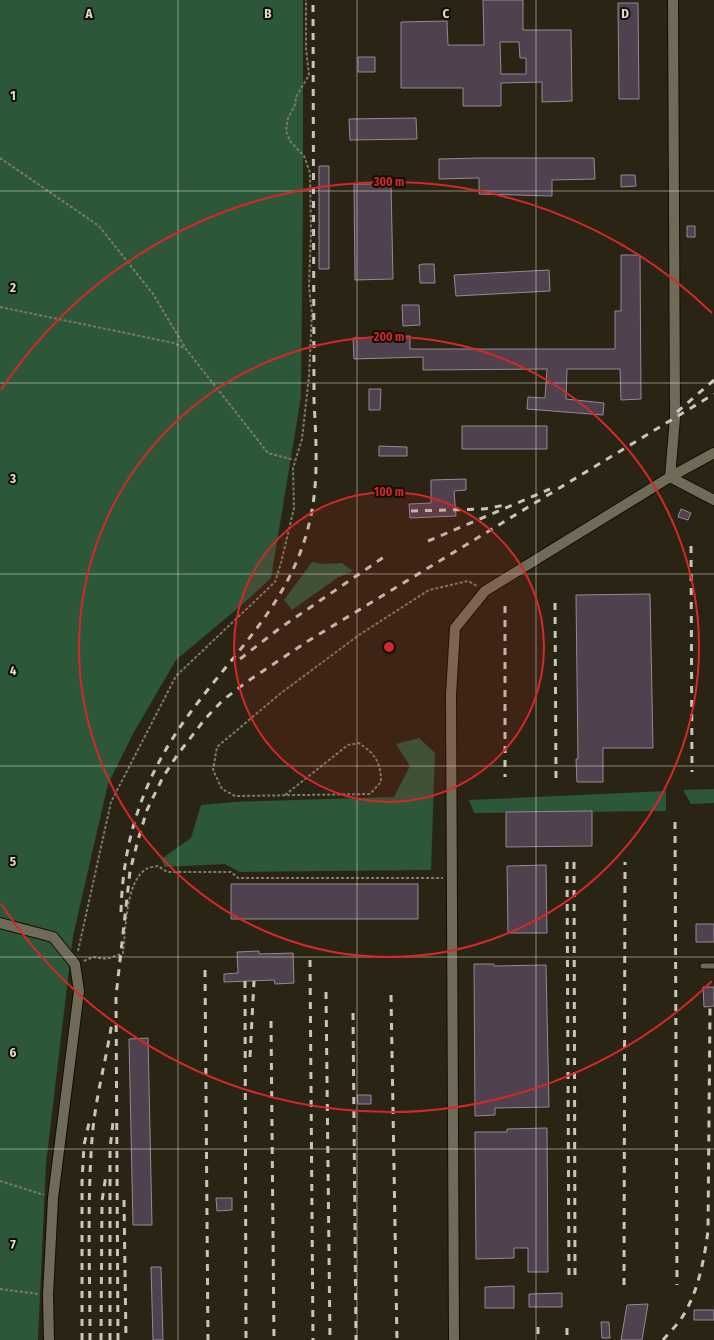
<svg xmlns="http://www.w3.org/2000/svg" width="714" height="1340" font-family="'Fira Sans Condensed',sans-serif">
  <style>
    .forest { fill: #2c5739 }
    .building { fill: #50414e; stroke: #988796; fill-rule: evenodd }
    .lines { fill: none; stroke-linecap: round; stroke-linejoin: round }
    .lane-casing { stroke: #120d01; stroke-width: 7 }
    .street-casing { stroke: #120d01; stroke-width: 12 }
    .path { stroke: #7e7a6c; stroke-width: 2; stroke-dasharray: 3 2; stroke-linecap: butt }
    .lane { stroke: #706b58; stroke-width: 5 }
    .street { stroke: #706b58; stroke-width: 10 }
    .rail { stroke: #c8c4b9; stroke-width: 3; stroke-dasharray: 7 7; stroke-linecap: butt }
    .grid { fill: none; stroke: #dedbd0; stroke-width: 1; stroke-opacity: 0.55 }
    .ring { fill: none; stroke: #d62828; stroke-width: 2 }
    .grid-label { font-size: 13px; text-anchor: middle; font-weight: bold; fill: #dedbd0; stroke: #100e07; stroke-width: 4; stroke-linejoin: round; paint-order: stroke }
    .centre { fill: #d62828; stroke: #100e07; stroke-width: 2 }
    .ring-label { font-size: 12px; text-anchor: middle; font-weight: bold; fill: #d62828; stroke: #100e07; stroke-width: 4; stroke-linejoin: round; paint-order: stroke }
  </style>
  <rect width="100%" height="100%" fill="#292413"/>
  <path class="forest" d="M0 0H303V199L301 397 271 578 244 603 176 660 134 732 108 784 73 936 46 1164 38 1340H0Z
    M312 562 324 564 342 563 353 571 337 578 292 610 284 600Z
    M419 738 435 753 431 870 240 872 225 864 165 867 161 859 191 838 201 805 233 802 394 797 410 766 396 744Z
    M714 789V803L691 804 683 790Z
    M666 791V811L474 813 469 800Z"/>
  <path class="building" d="M483 0H523V30H571L572 101 542 102V82L501 83V106H463V88H401V22L447 21 448 45H484ZM500 42H519L520 58H526V74H501Z
    M618 3H638L639 99H619Z
    M358 57H375V72H358Z
    M416 118 417 139 350 140 349 119Z
    M478 158H594L595 179 552 180V196L479 194V178L439 179V159Z
    M319 166H329V269H319Z
    M621 175H635L636 186 621 187Z
    M354 184H391L393 279 355 280Z
    M687 226H695V237H687Z
    M621 255H640L641 399 621 400 620 369H567L566 399 604 403 603 415 527 409 528 397 545 398 547 369 423 370V357L354 359 353 338 410 336V349H615V311H621Z
    M423 264H434L435 283H420L419 265Z
    M549 270 550 291 456 296 454 275Z
    M402 305H419L420 325 403 326Z
    M369 389H381L380 410H369Z
    M462 426H547V449H462Z
    M379 446 407 447V456H379Z
    M466 479V490L454 491 456 516 410 518 409 504 431 503V480Z
    M681 509 691 513 688 520 678 517Z
    M650 594 653 748H603V782H577L576 759H578L576 595Z
    M592 811V846L506 847V812Z
    M546 865 547 933H508L507 866Z
    M231 884H418V919H231Z
    M696 924H714V942H696Z
    M259 951V954L293 953 294 983 275 984 274 980 224 982V974L238 973 237 952Z
    M474 964H494V966L546 965 549 1107 495 1108V1115L475 1116Z
    M703 987H714V1006L704 1007Z
    M148 1038 152 1225H133L129 1039Z
    M357 1095H371V1104H358Z
    M547 1128 548 1272H528V1248H514V1258L476 1259 475 1132H507V1129Z
    M216 1198H232V1210L217 1211Z
    M151 1267H161L163 1340H153Z
    M514 1286V1308H485V1287Z
    M562 1293V1307H529V1294Z
    M648 1304 642 1340H621L627 1305Z
    M694 1310H714V1320H694Z
    M601 1322H609L610 1338H602Z"/>
  <g class="lines">
    <defs>
      <path id="lane" d="M703 966H714"/>
      <path id="street" d="M670 477 714 453
        M670 477 714 500
        M0 923 53 937 75 964 79 991 53 1198 48 1295 49 1340
        M454 1340 451 695 455 628 485 591 670 477 675 418 673 0"/>
    </defs>
    <use href="#lane" class="lane-casing"/>
    <use href="#street" class="street-casing"/>
    <path class="path" d="M0 158 99 226 153 294 186 349
      M0 307 174 343 186 349 268 453 294 460
      M285 795 348 745 359 743C375 754 381 762 381 782L370 794 235 796 222 789 213 770 217 747 281 693 359 635 429 590 468 581 477 586
      M78 951 111 802 176 676 275 582 281 563 294 508 293 468 302 439 309 376 312 313 309 287 311 232 310 173 304 156 290 141 286 131 288 118 295 105 296 97 309 75 306 49V0
      M84 961 93 957 107 959 123 953C126 930 125 883 146 869 149 867 154 867 158 866L167 872H231L238 878H443
      M0 1181 44 1195
      M0 1289 39 1294"/>
    <use href="#lane" class="lane"/>
    <use href="#street" class="street"/>
    <path class="rail" d="M677 412 714 380
      M411 511 484 509 505 505
      M428 541 550 489
      M691 546 692 772
      M555 603 556 778
      M505 606V777
      M240 659 280 628 384 557
      M675 822 677 1285
      M567 862 569 1282
      M574 862 575 1280
      M121 912C123 836 145 774 190 713 236 650 292 601 310 520 319 481 316 440 314 400L313 0
      M310 960 313 1340
      M205 970 208 1340
      M245 981 246 1340
      M326 992 330 1340
      M391 995 397 1340
      M353 1013 356 1340
      M271 1021 274 1340
      M250 1057 254 981
      M124 1200 126 1340
      M624 1285 625 862
      M538 1327V1340
      M567 1328V1340
      M82 1340V1182L84 1145 89 1123
      M90 1340C90 1273 87 1206 92 1139 95 1099 106 1061 112 1022
      M101 1340 102 1201 106 1175
      M110 1340V1149L113 1122
      M118 1340 116 996 130 871 138 840 147 810 163 777 178 754 205 719 223 700 248 681 308 641 714 394
      M663 1340C669 1333 676 1326 681 1319 698 1293 704 1261 708 1231L710 1008"/>
  </g>
  <path class="grid" d="M178 0V1340M357 0V1340M536 0V1340M0 191H714M0 383H714M0 574H714M0 766H714M0 957H714M0 1149H714"/>
  <circle cx="389" cy="647" r="155" fill="#d62828" fill-opacity=".12"/>
  <g class="ring">
    <circle cx="389" cy="647" r="155"/>
    <circle cx="389" cy="647" r="310"/>
    <path d="M712 981A465 465 0 0 1 1 904M1 390A465 465 0 0 1 712 313"/>
  </g>
  <g class="grid-label">
    <text x="89" y="18">A</text>
    <text x="268" y="18">B</text>
    <text x="446" y="18">C</text>
    <text x="625" y="18">D</text>
    <text x="13" y="100">1</text>
    <text x="13" y="292">2</text>
    <text x="13" y="483">3</text>
    <text x="13" y="675">4</text>
    <text x="13" y="866">5</text>
    <text x="13" y="1057">6</text>
    <text x="13" y="1249">7</text>
  </g>
  <circle cx="389" cy="647" r="6" class="centre"/>
  <g class="ring-label">
    <text x="389" y="186">300 m</text>
    <text x="389" y="341">200 m</text>
    <text x="389" y="496">100 m</text>
  </g>
</svg>
